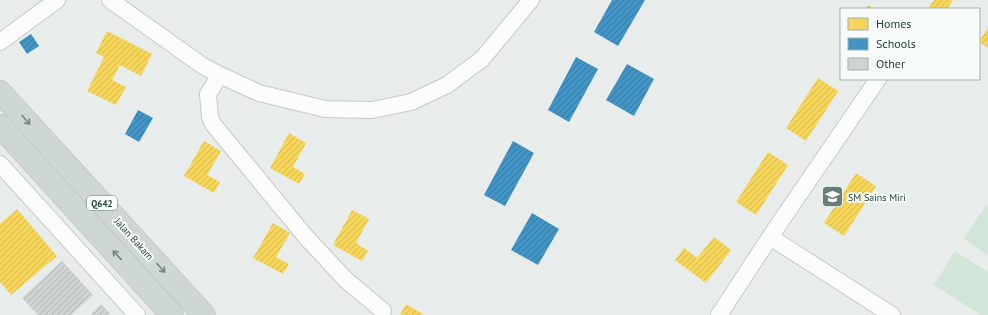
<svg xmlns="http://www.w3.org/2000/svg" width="988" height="315" font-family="'PT Sans',sans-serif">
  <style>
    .grass { fill: #d1e6d8 }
    .homes { fill: url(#homes-hatch) }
    .schools { fill: url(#schools-hatch) }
    .building { fill: url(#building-hatch) }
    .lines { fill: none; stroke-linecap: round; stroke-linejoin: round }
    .street-casing { stroke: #c5cac8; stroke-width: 18 }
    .primary-casing { stroke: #c3ccc9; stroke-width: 24 }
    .street { stroke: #fcfcfc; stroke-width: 16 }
    .primary { stroke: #cfd7d5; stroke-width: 22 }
    .oneway { stroke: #718580 }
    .labels { text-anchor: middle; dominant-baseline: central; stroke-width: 4; stroke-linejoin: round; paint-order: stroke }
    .shield { fill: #f7fbf9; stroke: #637a73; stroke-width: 1 }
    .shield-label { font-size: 9px; font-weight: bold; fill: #24423a }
    .poi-label { font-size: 10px; fill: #24423a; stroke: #f7fbf9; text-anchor: start }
    .street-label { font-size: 10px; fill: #24423a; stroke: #f7fbf9 }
  </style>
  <defs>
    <pattern id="homes-hatch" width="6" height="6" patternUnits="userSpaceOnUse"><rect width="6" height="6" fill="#f6d55c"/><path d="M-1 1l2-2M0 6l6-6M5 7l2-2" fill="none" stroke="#d3b851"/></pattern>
    <pattern id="schools-hatch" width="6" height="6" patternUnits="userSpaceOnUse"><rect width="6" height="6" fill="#4393c3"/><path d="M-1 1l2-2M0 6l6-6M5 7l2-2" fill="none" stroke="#387a9f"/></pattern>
    <pattern id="building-hatch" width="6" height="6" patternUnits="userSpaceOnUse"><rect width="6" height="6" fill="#cfd4d2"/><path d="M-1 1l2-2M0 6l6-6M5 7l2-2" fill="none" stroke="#b2b7b5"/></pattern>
  </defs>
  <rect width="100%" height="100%" fill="#e8edeb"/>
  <path class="grass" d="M986 205 988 206V255L964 239Z
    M955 251 988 272V315H981L934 285Z"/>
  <path class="homes" d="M934 0H953L947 9H931L929 7Z
    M868 5 875 9H865Z
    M988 27V48L979 42Z
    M107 31 152 54 141 76 120 65 112 80 126 87 116 105 87 91 104 57 96 53Z
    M818 78 838 91 806 141 786 128Z
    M289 133 306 143 293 167 305 174 299 184 270 168Z
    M204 141 221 151 207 175 220 182 214 193 184 176Z
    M768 152 788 165 756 215 736 202Z
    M856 173 876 186 844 236 824 223Z
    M17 209 57 256 11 295 0 282V224Z
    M352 210 369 219 356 243 368 251 362 261 333 245Z
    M273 223 290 233 276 257 289 264 283 274 253 258Z
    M714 237 731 250 706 283 675 260 684 248 697 258Z
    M406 304 423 314 422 315H400Z"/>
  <path class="schools" d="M612 0H645L618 46 594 32Z
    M31 34 39 46 27 54 19 42Z
    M576 57 598 69 569 122 548 110Z
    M627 64 654 79 634 116 606 100Z
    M138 110 153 118 139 142 125 134Z
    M513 141 534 153 505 206 484 195Z
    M532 213 559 229 538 265 511 250Z"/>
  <path class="building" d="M62 261 93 295 71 315H38L22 298Z
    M101 304 111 315H90Z"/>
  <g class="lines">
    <defs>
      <path id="street" d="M110 0 203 66 220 75 259 93 325 109 372 110 411 102 447 85 482 59 531 0
        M0 42 57 0
        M220 75 208 94 210 117 213 124 306 237 346 280 383 311
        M0 164 137 315
        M770 237 892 315
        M719 315 770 237 878 79"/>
      <path id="primary" d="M0 92 204 315
        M0 126 172 315"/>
    </defs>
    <use href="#street" class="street-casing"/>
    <use href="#primary" class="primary-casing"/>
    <use href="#street" class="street"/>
    <use href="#primary" class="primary"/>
  </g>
  <defs><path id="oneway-shaft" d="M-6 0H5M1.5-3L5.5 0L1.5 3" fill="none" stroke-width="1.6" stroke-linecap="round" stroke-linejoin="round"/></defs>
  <g class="oneway">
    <use href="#oneway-shaft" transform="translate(26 120) rotate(48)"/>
    <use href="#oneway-shaft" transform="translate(117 255) rotate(-133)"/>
    <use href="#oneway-shaft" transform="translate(161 268) rotate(48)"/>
  </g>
  <defs>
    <symbol id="school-square" viewBox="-11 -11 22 22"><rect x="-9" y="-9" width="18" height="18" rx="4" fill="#697e78" stroke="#f7fbf9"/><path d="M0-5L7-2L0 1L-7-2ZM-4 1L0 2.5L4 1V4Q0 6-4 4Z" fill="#fff"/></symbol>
  </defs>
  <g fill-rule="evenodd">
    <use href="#school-square" x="820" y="184" width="25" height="25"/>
  </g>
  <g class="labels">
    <rect class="shield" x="87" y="196" width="30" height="14" rx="3"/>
    <g class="shield-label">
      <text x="102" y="203">Q642</text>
    </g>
    <g class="poi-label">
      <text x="848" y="197">SM Sains Miri</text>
    </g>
    <g class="street-label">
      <text transform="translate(134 239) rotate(48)">Jalan Bakam</text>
    </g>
  </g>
  <rect x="840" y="8" width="140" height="72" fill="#f7fbf9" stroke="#a3b1ad"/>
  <rect x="848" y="18" width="20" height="12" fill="#f6d55c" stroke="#a3b1ad"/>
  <text x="876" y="28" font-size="12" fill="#24423a">Homes</text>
  <rect x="848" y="38" width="20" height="12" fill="#4393c3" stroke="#a3b1ad"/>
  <text x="876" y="48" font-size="12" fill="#24423a">Schools</text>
  <rect x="848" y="58" width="20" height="12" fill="#cfd4d2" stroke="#a3b1ad"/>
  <text x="876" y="68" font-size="12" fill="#24423a">Other</text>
</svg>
